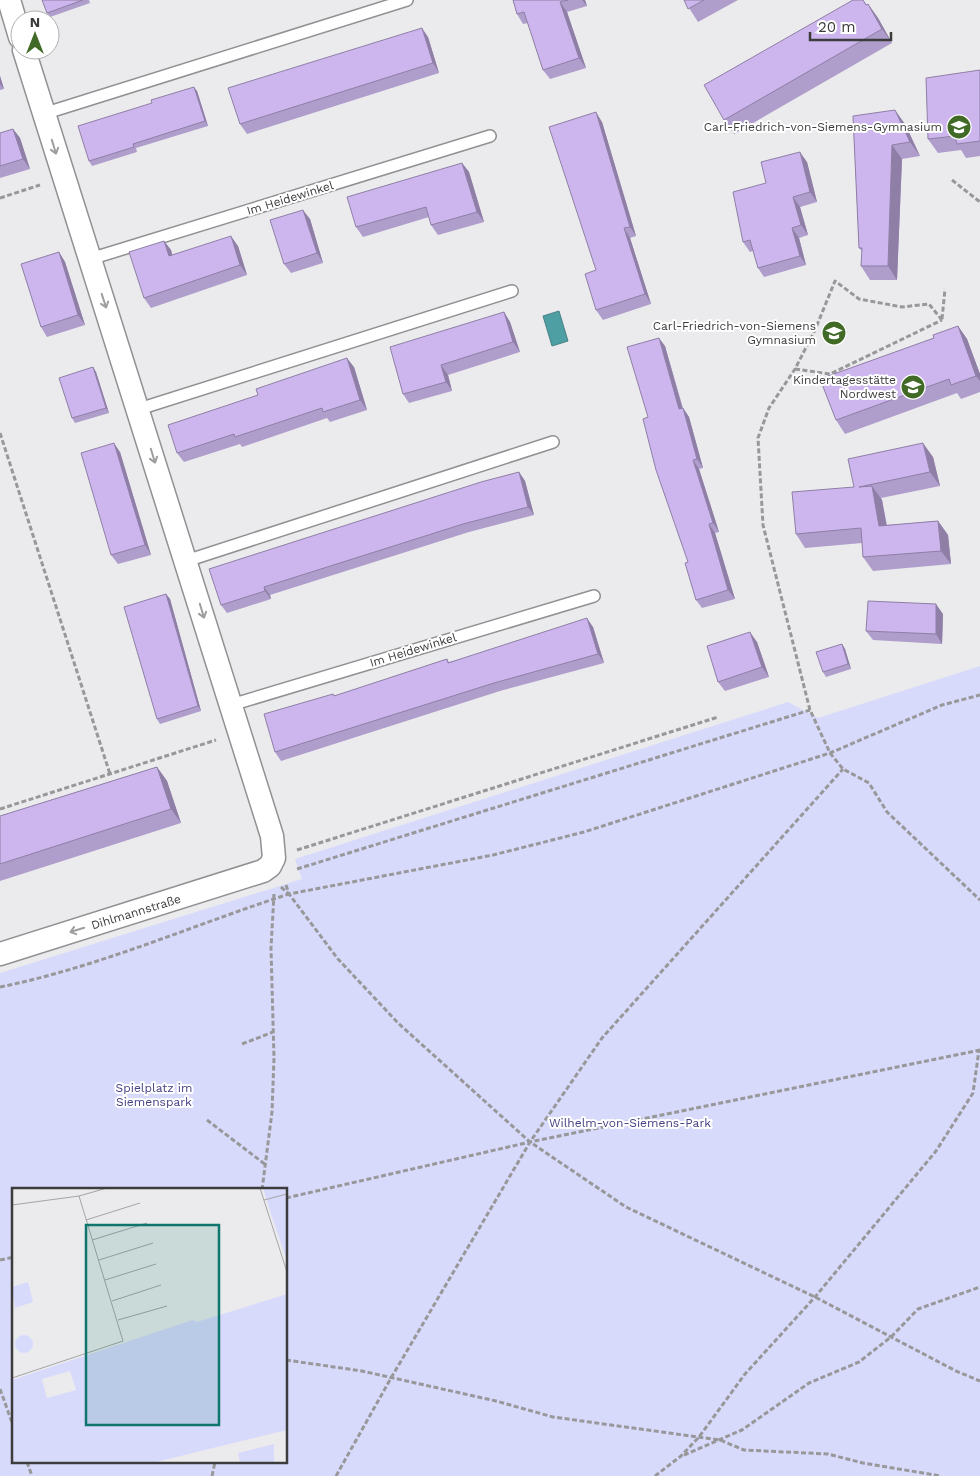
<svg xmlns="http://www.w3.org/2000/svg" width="980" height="1476" font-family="'Work Sans',sans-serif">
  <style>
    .green { fill: #d8dafc; fill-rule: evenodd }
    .water { fill: #4d9fa3; stroke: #488184 }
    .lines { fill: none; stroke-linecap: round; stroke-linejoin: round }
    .service-casing { stroke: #919193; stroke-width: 14 }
    .minor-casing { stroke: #919193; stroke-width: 25 }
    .path { stroke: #98989a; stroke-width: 3; stroke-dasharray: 5 2.5; stroke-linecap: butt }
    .service { stroke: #fff; stroke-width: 11 }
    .minor { stroke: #fff; stroke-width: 22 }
    .wall { fill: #af9dcc }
    .shaded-wall { fill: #8f7fa6 }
    .building { fill: #ccb6ed; stroke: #8f7fa6 }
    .oneway { stroke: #9e9e9e }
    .labels { text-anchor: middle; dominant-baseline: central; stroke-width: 4; stroke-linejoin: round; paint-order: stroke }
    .poi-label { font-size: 12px; fill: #3c3c3d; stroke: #fff; text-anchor: end }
    .street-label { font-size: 12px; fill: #3c3c3d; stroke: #fff }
    .park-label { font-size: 12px; fill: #444285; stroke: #fff }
    .inset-road { fill: none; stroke: #a5a5a7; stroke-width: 1 }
    .view { fill: #0f766e; fill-opacity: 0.15; stroke: #0f766e; stroke-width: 2.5 }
    .inset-edge { fill: none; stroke: #3c3c3d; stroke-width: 2.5 }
  </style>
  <rect width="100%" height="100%" fill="#ebebed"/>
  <path class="green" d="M980 666V1476H0V973L302 879 295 859 788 702 818 718ZM14 1190H286V1462H14Z"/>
  <path class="water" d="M559 311 568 341 552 346 543 316Z"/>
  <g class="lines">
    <defs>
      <path id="service" d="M43 114 407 0
        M90 259 490 136
        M139 409 512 291
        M186 561 553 442
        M231 705 594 596"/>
      <path id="minor" d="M9 0 20 37
        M0 954 263 871 270 866 274 858 272 836 24 50"/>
    </defs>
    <use href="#service" class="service-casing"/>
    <use href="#minor" class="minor-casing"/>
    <path class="path" d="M952 180 980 202
      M0 198 40 185
      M942 319 945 289
      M942 320 929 304 902 307 859 299 835 281 815 330 795 369 769 408 758 438 763 525 810 710 830 753 843 769 869 783 887 812 980 900
      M795 369 830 374 942 320
      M0 433 110 774
      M0 809 216 740
      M297 850 718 717
      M297 869 810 710
      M286 885 289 894 338 959 398 1023 530 1142 626 1207 815 1297 956 1371 980 1381
      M281 887 289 894 493 855 584 832 830 753 942 705 980 695
      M0 987C99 967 193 925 289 894
      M242 1044 273 1032
      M207 1120 266 1165
      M262 1190 272 1112 274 1058 271 948 274 894
      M286 1198 530 1142 980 1050
      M0 1260 14 1257
      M286 1360 362 1371 496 1401 553 1417 720 1440 744 1450 828 1454 863 1463 941 1476
      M0 1389 14 1428
      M684 1455 742 1430 809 1383 859 1362 891 1337 918 1309 980 1287
      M27 1462 32 1476
      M212 1476 215 1462
      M336 1476 391 1378 530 1142 602 1038 843 769
      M655 1476 681 1456 699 1437 745 1374 815 1297 936 1151 973 1093 979 1050"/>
    <use href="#service" class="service"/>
    <use href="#minor" class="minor"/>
  </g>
  <path class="wall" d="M42 0H89L90 3 50 17 47 13Z
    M513 0H585L587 6 567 12 586 68 550 79 543 70 528 23 523 24 517 14Z
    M684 0H738L698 22Z
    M853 0H863L867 5 868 4 878 18 892 43 734 134 724 120Z
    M428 37 439 73 247 134 240 124Z
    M980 70V156L966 158 961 150 938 153 928 139Z
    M0 76 4 89 0 90Z
    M197 91 208 126 136 148 137 152 92 166 89 161Z
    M853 116 905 124 920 156 902 159 897 280H870L861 266 862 251 859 248Z
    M602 122 636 236 630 238 651 304 603 320 596 310V270Z
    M13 129 20 138 30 169 0 178V133Z
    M807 162 817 202 800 207 808 235 799 238 806 265 764 277 758 268 753 251 750 252 743 242 766 183Z
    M462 163 469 172 484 222 438 235 431 225 429 217 363 237 356 227Z
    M310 219 323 263 291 273 284 264Z
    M164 241 171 250 172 255 238 246 247 275 151 308 144 298Z
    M59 252 65 262 85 325 47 337 41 327Z
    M504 312 510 322 520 352 448 375 452 391 409 403 403 394Z
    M958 326 967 339 980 374V392L961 399 957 393 845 434 836 420 934 338Z
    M665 346 683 408 689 417 703 468 699 469 719 532 715 533 735 599 702 608 696 600 688 562 648 417Z
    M93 367 96 372 109 413 75 423 72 418Z
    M354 367 367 410 330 422 327 418 242 447 240 444 184 462 177 453Z
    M120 452 151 555 118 564 111 555Z
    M933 457 940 486 881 498 882 500 887 525 938 521 948 535 951 564 873 571 863 557 862 543 805 548 796 534 854 487Z
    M519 472 525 481 534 515 469 532 270 595 271 599 227 613 221 605Z
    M166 594 170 599 201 711 160 724 157 719Z
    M943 614 942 644 873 640 866 631Z
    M593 627 604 663 500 691 281 761 275 752 333 694 335 696 447 659 449 662Z
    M757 642 769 677 725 691 718 682Z
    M842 644 845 649 851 669 826 677 823 672Z
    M157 767 167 781 181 823 0 881V816Z"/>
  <path class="shaded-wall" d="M582 0H585L587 6Z
    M560 2 567 12 586 68 579 58Z
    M868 4 878 18 892 43 882 29Z
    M422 28 428 37 439 73 433 63Z
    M0 76 4 89 0 84Z
    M194 87 197 91 208 126 205 121Z
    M895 110 905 124 920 156 910 142Z
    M596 112 602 122 636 236 630 227Z
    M13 129 20 138 30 169 23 159Z
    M892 145 902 159 897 280 888 266Z
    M800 152 807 162 817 202 810 192Z
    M462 163 469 172 484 222 477 212Z
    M793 197 800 207 808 235 801 225Z
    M303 210 310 219 323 263 317 253Z
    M624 228 630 238 651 304 645 294Z
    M792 228 799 238 806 265 800 256Z
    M231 236 238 246 247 275 240 265Z
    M164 241 171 250 175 265 169 256Z
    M59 252 65 262 85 325 78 315Z
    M504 312 510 322 520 352 513 342Z
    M958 326 967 339 980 374V381L976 376Z
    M659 338 665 346 685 418 679 409Z
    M347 358 354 367 367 410 360 400Z
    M441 365 448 375 452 391 446 382Z
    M93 367 96 372 109 413 106 408Z
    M683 408 689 417 703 468 697 459Z
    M114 443 120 452 151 555 145 545Z
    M923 443 933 457 940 486 930 472Z
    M693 460 699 469 719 532 713 523Z
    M519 472 525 481 534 515 528 507Z
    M872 486 882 500 889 540 879 526Z
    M938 521 948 535 951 564 941 551Z
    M709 524 715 533 735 599 728 590Z
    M264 587 270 595 271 599 265 591Z
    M166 594 170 599 201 711 198 706Z
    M936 604 943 614 942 644 936 634Z
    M587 618 593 627 604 663 598 654Z
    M750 632 757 642 769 677 762 667Z
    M842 644 845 649 851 669 848 664Z
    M157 767 167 781 181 823 171 809Z"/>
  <path class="building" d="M42 0H83L47 13Z
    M513 0H568L560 2 579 58 543 70 524 12 517 14Z
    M684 0H704L688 9Z
    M853 0H863L866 5 868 4 882 29 724 120 704 85Z
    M422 28 433 63 240 124 228 88Z
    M980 70V141L957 144 955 136 928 139 926 78Z
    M194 87 205 121 133 144 134 147 89 161 78 126 152 103 151 100Z
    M895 110 910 142 892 145 888 266H861L862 248H859L853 116Z
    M596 112 630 227 624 228 645 294 596 310 585 274 596 270 549 127Z
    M13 129 23 159 0 166V133Z
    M800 152 810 192 793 197 801 225 792 228 800 256 758 268 750 240 743 242 733 192 766 183 761 162Z
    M462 163 477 212 431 225 426 207 356 227 347 197Z
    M303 210 317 253 284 264 270 220Z
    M231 236 240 265 144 298 129 252 164 241 169 256Z
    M59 252 78 315 41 327 21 264Z
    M504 312 513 342 441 365 446 382 403 394 390 347Z
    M958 326 976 376 951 385 949 379 836 420 820 379 934 338 933 335Z
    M659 338 679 409 683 408 697 459 693 460 713 523 709 524 728 590 696 600 685 563 688 562 656 470 643 419 648 417 627 347Z
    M347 358 360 400 323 412 322 408 235 437 234 434 177 453 168 425 258 395 256 389Z
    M93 367 106 408 72 418 59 378Z
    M114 443 145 545 111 555 81 453Z
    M923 443 930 472 859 487 872 486 879 526 938 521 941 551 863 557 861 528 796 534 792 492 854 487 848 459Z
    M519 472 528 507 463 524 264 587 265 591 221 605 209 569 481 482Z
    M166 594 198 706 157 719 124 607Z
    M868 601 936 604V634L866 631Z
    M587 618 598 654 494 683 275 752 264 714 333 694 334 696 447 659 448 663Z
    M750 632 762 667 718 682 707 646Z
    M842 644 848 664 823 672 816 652Z
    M157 767 171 809 0 864V816Z"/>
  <defs><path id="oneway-shaft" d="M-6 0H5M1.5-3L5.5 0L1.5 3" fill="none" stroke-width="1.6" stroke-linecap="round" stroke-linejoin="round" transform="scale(1.25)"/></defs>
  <g class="oneway">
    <use href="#oneway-shaft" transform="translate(54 147) rotate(73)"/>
    <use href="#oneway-shaft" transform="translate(104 301) rotate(72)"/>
    <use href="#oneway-shaft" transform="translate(153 456) rotate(73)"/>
    <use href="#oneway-shaft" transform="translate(202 611) rotate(73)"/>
    <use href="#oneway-shaft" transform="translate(77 930) rotate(163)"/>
  </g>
  <defs>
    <symbol id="school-disc" viewBox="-11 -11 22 22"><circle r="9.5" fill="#416a26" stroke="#fff"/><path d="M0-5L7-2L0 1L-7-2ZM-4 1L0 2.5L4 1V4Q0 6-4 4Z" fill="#fff"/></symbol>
  </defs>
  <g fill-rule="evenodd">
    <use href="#school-disc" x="945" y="113" width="28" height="28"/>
    <use href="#school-disc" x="820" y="319" width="28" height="28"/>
    <use href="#school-disc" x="899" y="373" width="28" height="28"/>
  </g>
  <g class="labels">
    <g class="poi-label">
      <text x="942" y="127">Carl-Friedrich-von-Siemens-Gymnasium</text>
      <text x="816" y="326">Carl-Friedrich-von-Siemens<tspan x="816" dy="14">Gymnasium</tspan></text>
      <text x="896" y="380">Kindertagesstätte<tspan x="896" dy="14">Nordwest</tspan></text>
    </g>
    <g class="street-label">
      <text transform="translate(290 198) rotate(-17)">Im Heidewinkel</text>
      <text transform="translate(413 650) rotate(-17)">Im Heidewinkel</text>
      <text transform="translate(136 912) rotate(-17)">Dihlmannstraße</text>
    </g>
    <g class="park-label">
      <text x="154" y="1088">Spielplatz im<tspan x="154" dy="14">Siemenspark</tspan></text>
      <text x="630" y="1123">Wilhelm-von-Siemens-Park</text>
    </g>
  </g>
  <g transform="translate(12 1188)">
    <rect width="275" height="275" fill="#ebebed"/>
    <path d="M251 0H275V73L259 26ZM16 94 21 114 3 120 0 99ZM275 106V242L140 275H0V192L181 132 185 134ZM58 183 64 202 35 210 30 191ZM3 156a9 9 0 1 1 18 0a9 9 0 1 1-18 0ZM262 256V275H228L226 265Z" fill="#d8dafc" fill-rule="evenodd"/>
    <path class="inset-road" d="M248 0 275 84M252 12 275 6M0 17 67 8 95 0M74 32 128 15M80 52 135 35M87 72 141 55M93 92 144 76M100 113 149 97M106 132 155 118M0 190 111 153 67 8"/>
    <path class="view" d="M74 37H207V237H74Z"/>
    <rect width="275" height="275" class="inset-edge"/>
  </g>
  <g transform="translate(35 35)"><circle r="24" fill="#ffffff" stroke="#b1b1b1"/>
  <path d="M0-4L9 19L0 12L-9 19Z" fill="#416a26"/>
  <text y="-8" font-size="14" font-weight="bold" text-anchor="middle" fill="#3c3c3d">N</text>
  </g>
  <path d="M810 32v8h81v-8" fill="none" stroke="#3c3c3d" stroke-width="2.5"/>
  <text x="818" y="32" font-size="15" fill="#3c3c3d" stroke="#ffffff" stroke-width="4" paint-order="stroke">20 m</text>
</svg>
